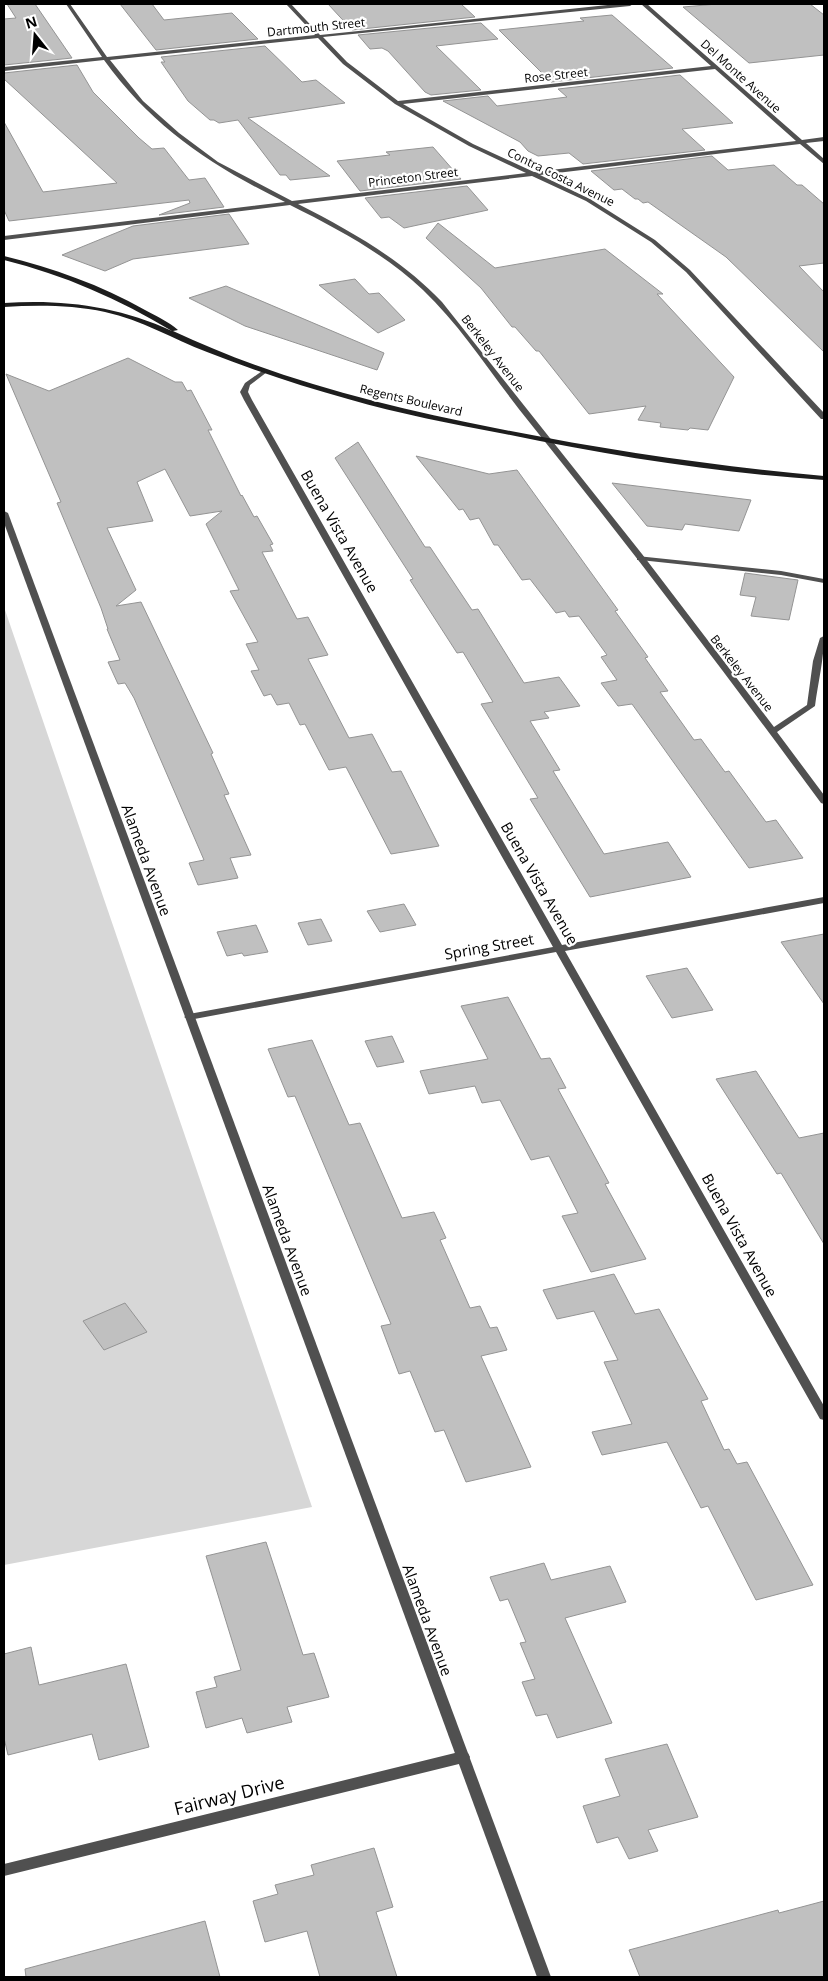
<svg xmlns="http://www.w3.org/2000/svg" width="828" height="1981" font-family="'Open Sans',sans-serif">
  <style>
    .green { fill: #d7d7d7 }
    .building { fill: #c0c0c0; stroke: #949494 }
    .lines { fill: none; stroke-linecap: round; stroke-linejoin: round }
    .service { fill: #505050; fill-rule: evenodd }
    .minor { fill: #505050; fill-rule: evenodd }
    .tertiary { fill: #505050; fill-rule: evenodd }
    .secondary { fill: #1d1d1d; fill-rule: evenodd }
    .labels { text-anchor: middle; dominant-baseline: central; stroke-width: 4.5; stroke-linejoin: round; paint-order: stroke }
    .far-street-label { font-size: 12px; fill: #000; stroke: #fff }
    .street-label { font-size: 15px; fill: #000; stroke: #fff }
    .near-street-label { font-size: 18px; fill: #000; stroke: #fff }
  </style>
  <rect width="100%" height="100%" fill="#fff"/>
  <path class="green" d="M4 607 312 1507 4 1565Z"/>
  <path class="building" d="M7 4H35L72 58 4 65V19L16 18Z
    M120 4H152L164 20 232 13 258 39 156 50Z
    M328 4H461L475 17 352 30Z
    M717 4H810L824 15V55L749 63 683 7Z
    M612 15 673 68 551 82 499 30 584 21 580 18Z
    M481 23 498 39 436 46 481 90 431 95 425 92 388 51 382 48 370 49 358 35Z
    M265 46 302 82 316 80 345 103 248 118 330 176 290 180 286 175H280L238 120 219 123 214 120H210L188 101 161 62H165L161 57Z
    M77 65 93 92 139 138 152 149 164 148 189 180 205 178 224 207 159 215 190 203 189 200 9 221 4 210V122L43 192 117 183 4 79V73Z
    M680 75 733 123 682 129 705 150 583 164 569 153 538 156 528 151 520 142 443 101 488 96 497 106 567 97 558 89Z
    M433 147 461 179 360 191 337 161 390 155 386 152Z
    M712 156 728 170 774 165 797 185H802L824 204V263L799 266 824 292V352L726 257 648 202 643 203 638 199H635L622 189 614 190 591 171Z
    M467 186 488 210 404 228 389 217 381 218 365 198Z
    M229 214 249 244 133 259 105 271 62 255 133 226Z
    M438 223 495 268 605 249 663 294H657L734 377 708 430 690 428 688 430 660 427 661 423 638 420 646 406 589 414 539 351H536L515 327H512L481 288 426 238Z
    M355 279 369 294 379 293 405 320 378 333 319 285Z
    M226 286 384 353 377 370 245 326 189 298Z
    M128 358 175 382H182L187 391 191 390 212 430H208L241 496 242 495 254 517 257 516 273 544 270 545 273 551 262 552 297 619 308 617 328 655 308 659 349 738 372 734 392 772 401 771 439 846 391 854 346 767 329 770 305 724 300 725 289 703 277 705 271 694 264 696 251 671 259 670 246 644 258 642 230 591 239 590 206 524 222 511 190 516 165 469 137 482 153 521 107 528 136 590 116 606 141 602 213 753 211 754 229 794 224 795 251 855 230 858 238 878 198 885 189 863 204 860 134 698 125 683 118 684 108 662 120 660 107 629H108L101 608 57 503 61 502 6 374 49 391Z
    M358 442 425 547H430L472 610 478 609 524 683 559 677 580 706 544 712 549 718 530 721 560 770 553 771 604 854 668 842 691 877 590 897 530 799 538 798 481 704 493 702 463 652 457 653 410 580 413 579 335 458Z
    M416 456 489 474 517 470 618 610 615 611 648 657 645 658 668 691 660 692 694 740 701 739 725 772 729 771 766 822 776 820 803 858 749 868 632 704 618 706 601 683 617 680 601 657 607 655 579 616 569 617 565 611 556 613 530 579 522 580 498 545H494L479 518 470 520 463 509 459 510Z
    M612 483 751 500 739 531 685 524 682 530 647 526Z
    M745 573 798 580 789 620 751 616 756 597 740 595Z
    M404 904 416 925 380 932 367 911Z
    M321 919 332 941 308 945 298 923Z
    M256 925 268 952 244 956 242 953 227 956 217 932Z
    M824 934V1004L781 942Z
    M687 968 713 1010 672 1018 646 976Z
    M508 997 541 1059 550 1058 566 1088 558 1089 609 1183 605 1184 646 1259 591 1272 562 1216 578 1213 549 1156 531 1160 500 1100 482 1103 475 1086 429 1094 420 1071 488 1059 461 1006Z
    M392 1036 404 1062 377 1067 365 1041Z
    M312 1040 349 1125 360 1123 402 1218 434 1212 446 1238 440 1240 470 1308 480 1306 490 1328 497 1327 507 1350 481 1356 531 1467 466 1482 444 1430 435 1432 410 1371 399 1374 381 1326 391 1324 295 1096 288 1097 268 1049Z
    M756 1071 799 1138 824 1133V1244L781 1173 777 1174 716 1079Z
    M614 1274 635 1314 659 1309 708 1399 701 1401 724 1450 729 1449 737 1464 747 1462 813 1585 756 1600 708 1506 701 1508 667 1442 602 1455 592 1432 632 1424 604 1362 618 1360 594 1311 557 1319 543 1290Z
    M125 1303 147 1332 104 1350 83 1321Z
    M266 1542 303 1655 314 1653 329 1697 287 1707 292 1722 247 1733 242 1718 206 1728 196 1692 217 1687 214 1677 241 1670 206 1556Z
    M544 1563 551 1580 610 1566 626 1602 565 1618 612 1723 557 1738 547 1714 536 1716 522 1682 535 1679 520 1643 526 1642 508 1599 500 1601 490 1577Z
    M31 1647 39 1685 126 1664 149 1747 99 1760 92 1734 8 1755 4 1738V1654Z
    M667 1744 698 1817 648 1830 658 1851 629 1859 618 1837 597 1843 583 1806 620 1796 605 1759Z
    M374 1848 393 1907 376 1912 397 1977H320L307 1931 265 1942 253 1901 278 1894 275 1885 314 1875 311 1865Z
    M824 1901V1977H640L629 1950 778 1910 779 1913Z
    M205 1921 220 1977H26L25 1969Z"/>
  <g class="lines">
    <path class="service" d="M637 556 781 571 824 579V583L781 575 640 560H637Z"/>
    <path class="minor" d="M66 4H70L107 57 315 35 286 4H291L320 35 617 4H633L630 6 323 37 347 62 398 101 711 66 641 4H647L802 140 824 137V141L806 143 824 159V164L800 144 540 175 590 199 655 240 690 270 824 413V419H821L686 272 651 242 586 201 532 176 298 204C351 231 401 259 442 302L642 554 774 727 807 705 813 661 820 638 824 636C824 659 818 683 815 706L777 732 824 795V804L821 803C726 674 630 547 530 423 494 379 464 329 423 290 385 254 338 229 290 205L4 240V236L285 202C212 166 153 128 104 60L4 71V67L102 57ZM318 38 343 64 395 104 469 146 526 173 292 201 218 162 179 133 143 101 110 60ZM715 69 796 141 534 172 473 144 403 104Z
      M265 369 268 371 267 372 250 385 248 392 252 400 562 945 824 897V903L565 951 824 1406V1420L820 1419 556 952 189 1020 184 1017 189 1014 553 947 244 400 240 392 245 383Z
      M463 1751 468 1753 470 1757 468 1761 463 1763 4 1876V1864Z"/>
    <path class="tertiary" d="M4 511 8 513 551 1977H537L4 523Z"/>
    <path class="secondary" d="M4 256C53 268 101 285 145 310 156 316 169 322 178 330L173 331C275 379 384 406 495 428 604 450 713 466 824 476V480C717 473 611 456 505 434 453 424 400 414 348 399 301 386 253 370 207 352 173 339 142 320 105 312 71 305 38 305 4 307V303C63 299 118 306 172 331 119 299 64 275 4 260Z"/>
  </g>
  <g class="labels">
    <g class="far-street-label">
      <text transform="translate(316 27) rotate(-6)">Dartmouth Street</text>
      <text transform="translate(556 75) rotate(-6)">Rose Street</text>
      <text transform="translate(741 76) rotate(42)">Del Monte Avenue</text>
      <text transform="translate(413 177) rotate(-7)">Princeton Street</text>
      <text transform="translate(561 177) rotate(26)">Contra Costa Avenue</text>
      <text transform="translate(493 353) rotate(52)">Berkeley Avenue</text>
      <text transform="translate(411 400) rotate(13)">Regents Boulevard</text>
      <text transform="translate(742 673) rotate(52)">Berkeley Avenue</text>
    </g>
    <g class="street-label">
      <text transform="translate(340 531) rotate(60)">Buena Vista Avenue</text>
      <text transform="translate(147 860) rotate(70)">Alameda Avenue</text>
      <text transform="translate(540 883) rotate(60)">Buena Vista Avenue</text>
      <text transform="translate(489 946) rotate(-10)">Spring Street</text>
      <text transform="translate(740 1235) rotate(61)">Buena Vista Avenue</text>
      <text transform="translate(288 1240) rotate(70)">Alameda Avenue</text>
      <text transform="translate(428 1620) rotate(70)">Alameda Avenue</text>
    </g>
    <g class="near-street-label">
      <text transform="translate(229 1795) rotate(-14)">Fairway Drive</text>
    </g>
  </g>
  <rect width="828" height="1981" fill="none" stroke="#000000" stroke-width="10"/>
  <g transform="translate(35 35) rotate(343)" stroke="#ffffff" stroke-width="4" paint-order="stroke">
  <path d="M0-4L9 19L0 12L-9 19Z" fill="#000000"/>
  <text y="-8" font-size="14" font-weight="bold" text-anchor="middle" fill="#000000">N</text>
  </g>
</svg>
